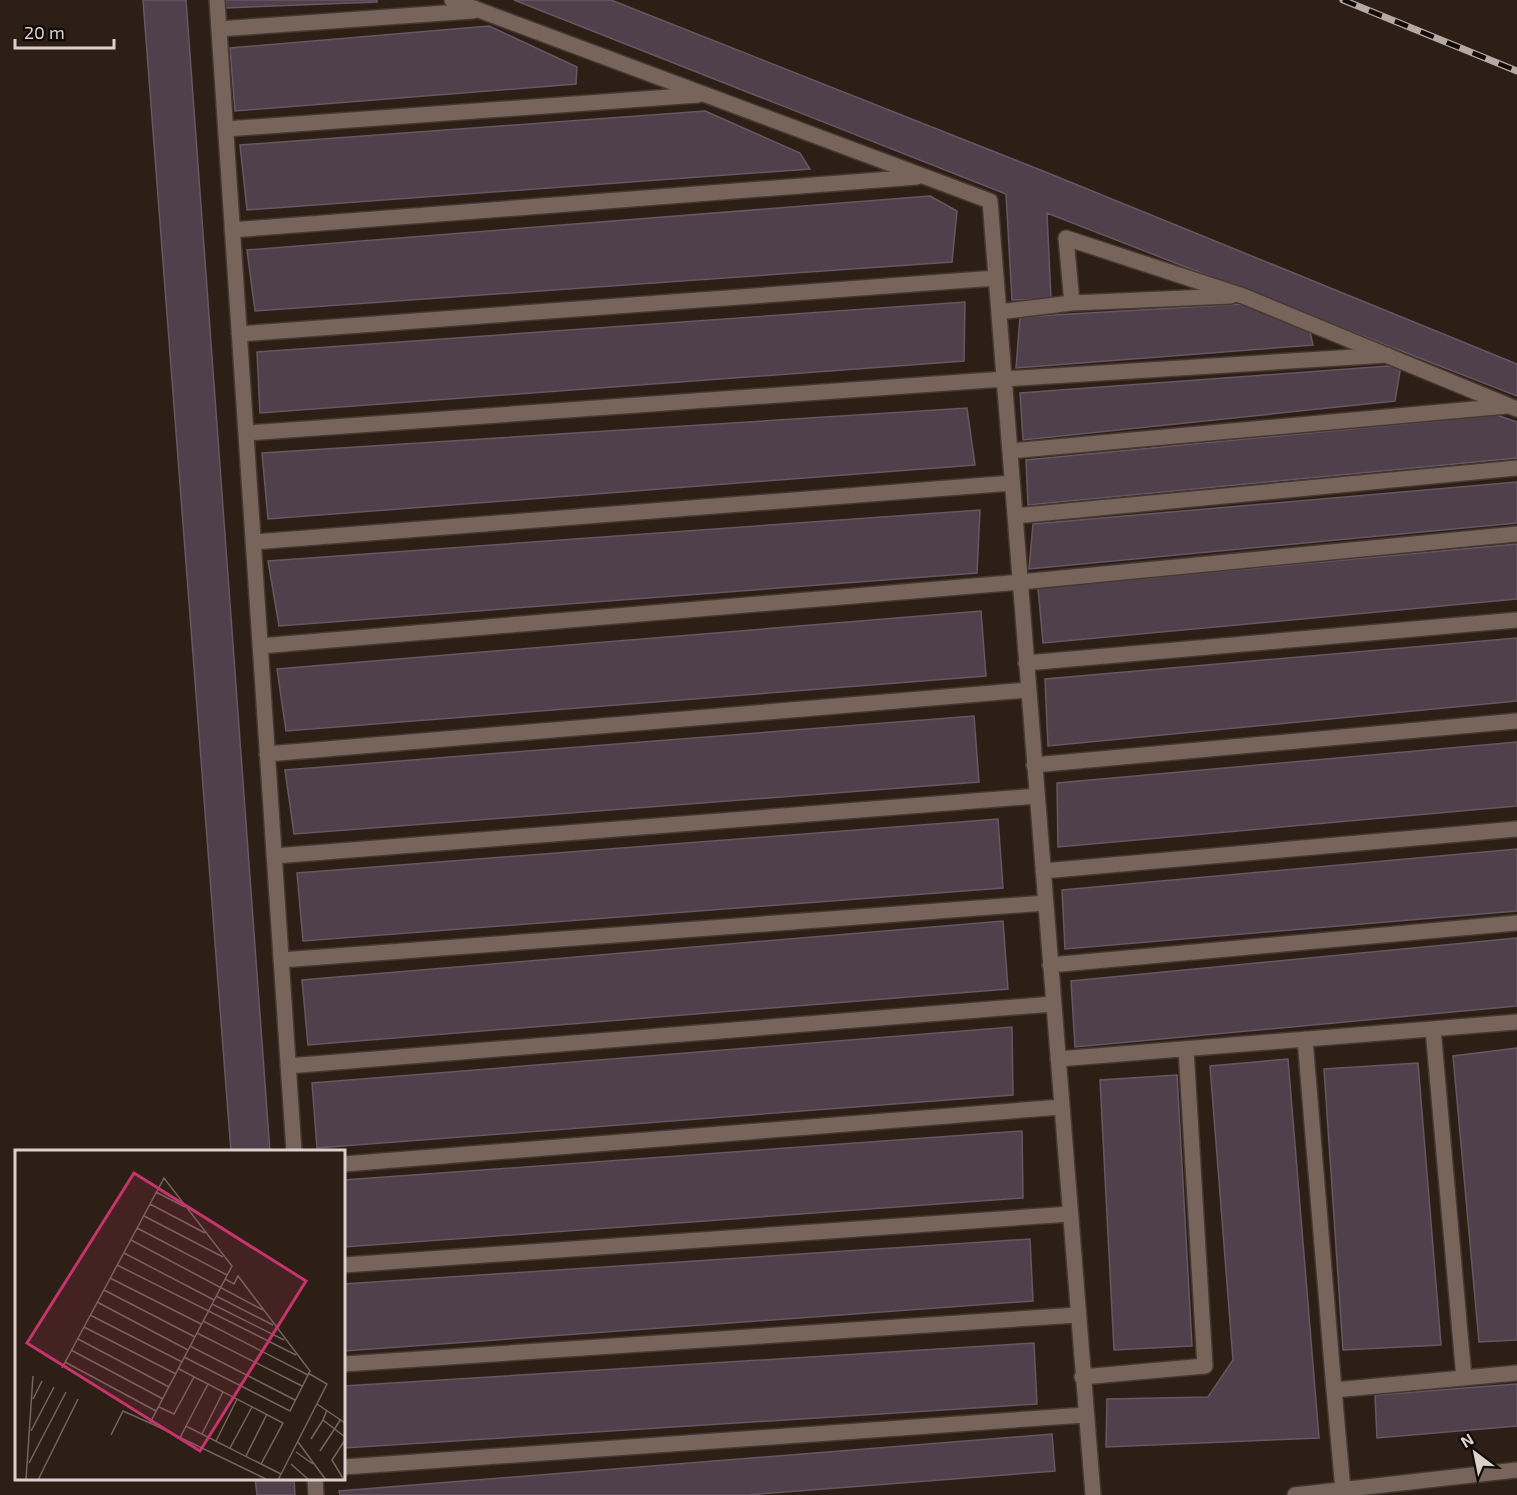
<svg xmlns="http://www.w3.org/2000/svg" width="1517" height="1495" font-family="'Exo 2',sans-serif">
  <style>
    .building { fill: #4f404b; stroke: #675763; stroke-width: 1.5 }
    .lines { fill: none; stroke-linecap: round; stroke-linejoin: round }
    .service-casing { stroke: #453833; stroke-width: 18 }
    .service { stroke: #77655b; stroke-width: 15 }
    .rail-casing { stroke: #b6aaa4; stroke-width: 7 }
    .rail { stroke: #110a07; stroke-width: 4.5; stroke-dasharray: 14; stroke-linecap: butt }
    .inset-road { fill: none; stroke: #73665e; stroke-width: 1.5 }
    .view { fill: #c6346c; fill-opacity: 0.15; stroke: #c6346c; stroke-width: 3 }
    .inset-edge { fill: none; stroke: #dbd0cb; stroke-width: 3 }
  </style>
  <rect width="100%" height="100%" fill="#2e1f16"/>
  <path class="building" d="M143 0H186L270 1152H231Z
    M226 0H377V2L225 8Z
    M514 0H611L1043 171 1517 364V396L1047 213 1051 299 1012 300 1006 194Z
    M489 26 577 67 576 84 235 111 230 48Z
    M705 111 800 153 810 169 247 210 240 145Z
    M930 196 957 211 952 262 255 311 247 250Z
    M965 302 964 361 260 413 257 352Z
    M1243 304 1309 327 1313 345 1016 368 1020 317Z
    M1401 365 1395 401 1023 440 1020 393Z
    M967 408 975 465 268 519 262 453Z
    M1497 415 1517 422V458L1028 505 1026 460Z
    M1517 482V523L1029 569 1033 524Z
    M980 510 977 573 279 626 268 561Z
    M1517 544V599L1043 643 1038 588Z
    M981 611 986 676 286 731 277 669Z
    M1517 638V701L1048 746 1045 679Z
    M974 716 979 782 294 834 285 770Z
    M1517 742V806L1058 847 1057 783Z
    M998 819 1003 888 303 941 297 873Z
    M1517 849V911L1065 949 1062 890Z
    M1003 921 1008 989 308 1045 302 980Z
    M1517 938V1006L1075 1047 1071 981Z
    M1012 1027 1013 1095 317 1148 312 1083Z
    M1517 1048V1340L1479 1342 1453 1056Z
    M1288 1059 1319 1438 1106 1447 1107 1399 1208 1397 1233 1360 1210 1066Z
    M1418 1063 1441 1345 1343 1350 1324 1069Z
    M1177 1075 1192 1346 1114 1350 1100 1080Z
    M1022 1131 1023 1198 344 1247V1180Z
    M1030 1239 1033 1301 344 1351V1284Z
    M1034 1343 1037 1404 344 1448V1386Z
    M1517 1384V1426L1377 1438 1375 1395Z
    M1052 1434 1055 1471 747 1495H340L339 1491Z
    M255 1478H294L295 1495H257Z"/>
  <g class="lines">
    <defs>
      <path id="service" d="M217 0 294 1152
        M452 0 990 201 1093 1495
        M219 29 473 11
        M226 129 698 95
        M232 230 917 177
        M1072 303 1231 296
        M999 312 1072 303 1066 238 1243 296 1517 409
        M239 334 996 278
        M246 433 1004 379 1387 355
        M1010 451 1507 406
        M1015 516 1517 468
        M253 542 1012 483
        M260 646 1020 582 1517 534
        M1026 663 1517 620
        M267 754 1028 690
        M1034 765 1517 721
        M274 856 1037 796
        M1043 871 1517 829
        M281 960 1045 903
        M1050 965 1517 923
        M1433 1029 1464 1378
        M1305 1039 1334 1390
        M1058 1059 1517 1022
        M288 1066 1053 1004
        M344 1164 1061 1107
        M344 1265 1070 1214
        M344 1364 1077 1315
        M1082 1377 1205 1366 1186 1049
        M344 1467 1085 1415
        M315 1478 316 1495
        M1343 1490 1334 1390 1517 1373
        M1295 1495 1517 1470"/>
    </defs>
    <use href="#service" class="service-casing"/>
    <use href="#service" class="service"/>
    <defs>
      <path id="rail" d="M1343 0 1517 71"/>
    </defs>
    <use href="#rail" class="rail-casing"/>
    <use href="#rail" class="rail"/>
  </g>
  <g transform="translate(15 1150)">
    <rect width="330" height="330" fill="#2e1f16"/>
    <path class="inset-road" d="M141 42 170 57M135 54 190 83M129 66 208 107M122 78 212 125M116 90 248 160M109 103 199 150M102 115 281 205M95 128 186 174M89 140 180 187M201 146 258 175M82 152 173 200M197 154 269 190M75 165 167 212M188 171 293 225M69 177 161 224M182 183 287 236M63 189 154 237M175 196 280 250M56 200 148 249M169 207 275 261 295 221 223 126 219 134 210 129M50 212 141 261M47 218 149 28 217 116 135 273 253 330M164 219 268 273 246 314 171 276 165 288M18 249 27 231M302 254 330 273M144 257 159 264 179 227M312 260 308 270 330 287M171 276 193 234M16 281 39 237M187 284 208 242M96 285 108 261 135 273M296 289 308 270M201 291 222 249M283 292 311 330M215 298 237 257M305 301 326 269M281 302 298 314M231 306 252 264M14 313 51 242M246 314 266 324M276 314 294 330M11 330 18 226M23 330 63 249M263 330 312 234 293 223M329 330 317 310 330 290"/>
    <path class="view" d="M119 23 291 131 185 301 12 193Z"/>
    <rect width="330" height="330" class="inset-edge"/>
  </g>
  <g transform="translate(1475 1453) rotate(328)" stroke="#110a07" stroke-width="4.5" paint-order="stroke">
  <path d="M0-4.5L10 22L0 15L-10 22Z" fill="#dbd0cb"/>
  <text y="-9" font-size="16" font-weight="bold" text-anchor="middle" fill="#dbd0cb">N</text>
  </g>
  <path d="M15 39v9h99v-9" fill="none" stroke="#dbd0cb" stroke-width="3"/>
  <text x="24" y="39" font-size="18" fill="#dbd0cb" stroke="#110a07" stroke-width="4.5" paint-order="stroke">20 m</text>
</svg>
